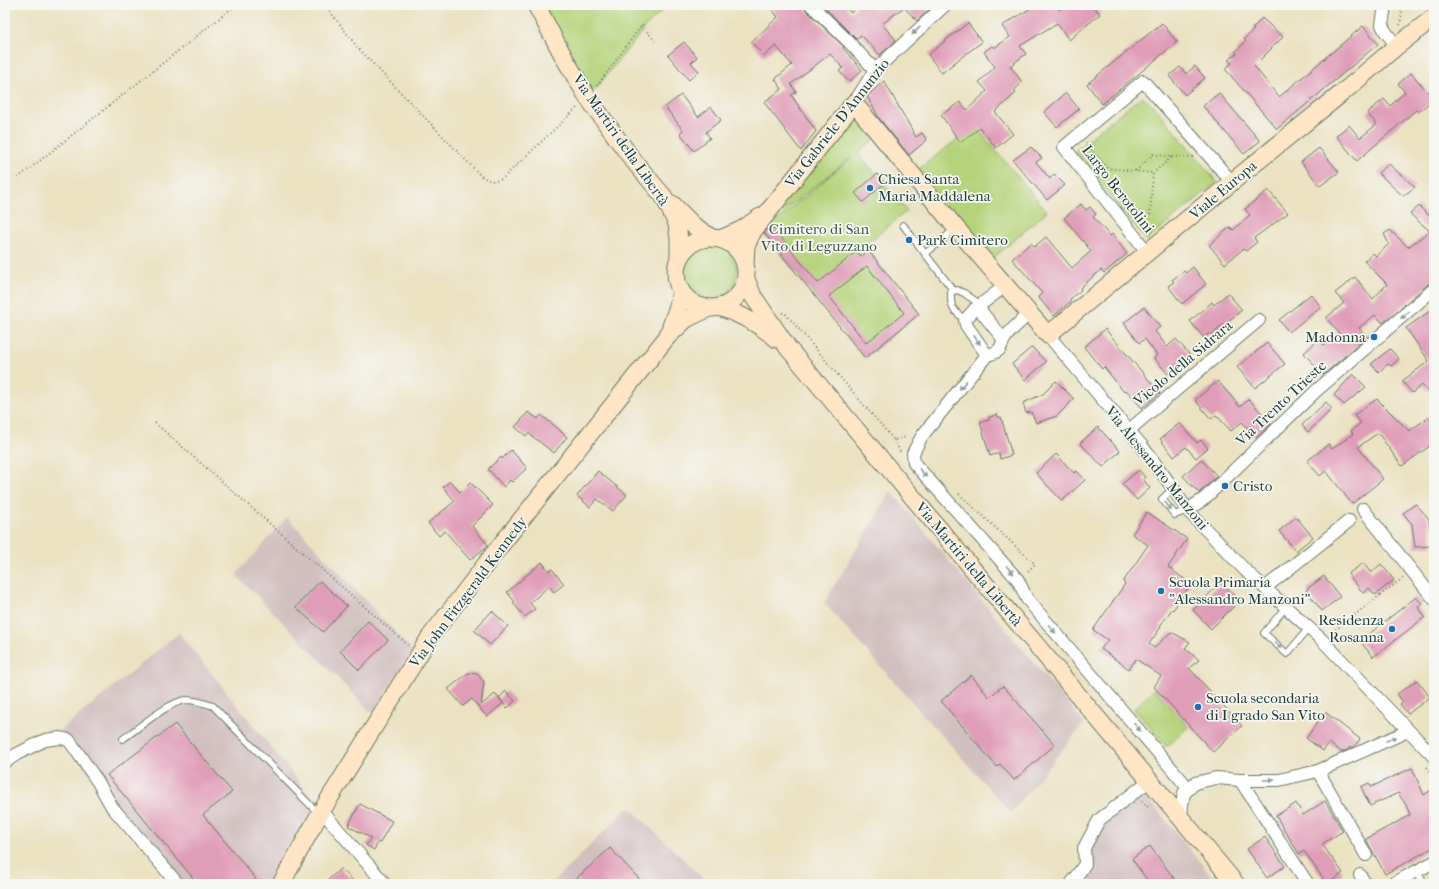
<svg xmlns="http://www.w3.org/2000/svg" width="1439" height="889" font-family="'IM FELL French Canon',serif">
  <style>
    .industrial { fill: #d2bfc0 }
    .green { fill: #b5d37a; stroke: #6a8857 }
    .building { fill: #e09db8; fill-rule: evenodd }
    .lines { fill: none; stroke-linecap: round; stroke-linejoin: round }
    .service-casing { stroke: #676; stroke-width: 8 }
    .minor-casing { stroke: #676; stroke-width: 14 }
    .secondary-casing { stroke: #676; stroke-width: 19 }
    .path { stroke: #676; stroke-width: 2; stroke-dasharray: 1 3; stroke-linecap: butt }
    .service { stroke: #fff; stroke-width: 6 }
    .minor { stroke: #fff; stroke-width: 12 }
    .secondary { stroke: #fde5c5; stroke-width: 17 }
    .oneway { fill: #8f9e9a }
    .poi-dot { fill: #1f6fb2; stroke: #f6f6f2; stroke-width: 1.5 }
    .labels { text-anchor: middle; stroke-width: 3.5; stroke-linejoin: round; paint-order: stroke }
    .street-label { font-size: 15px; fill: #1f3d34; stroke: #f6f6f2 }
    .poi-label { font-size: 15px; fill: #1f3d34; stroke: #f6f6f2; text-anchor: start }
    .park-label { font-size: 15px; fill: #3d5b42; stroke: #f6f6f2 }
  </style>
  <rect width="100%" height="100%" fill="#f6f6f2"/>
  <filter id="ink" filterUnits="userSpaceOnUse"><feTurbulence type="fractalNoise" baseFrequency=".025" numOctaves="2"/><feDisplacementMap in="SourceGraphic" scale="8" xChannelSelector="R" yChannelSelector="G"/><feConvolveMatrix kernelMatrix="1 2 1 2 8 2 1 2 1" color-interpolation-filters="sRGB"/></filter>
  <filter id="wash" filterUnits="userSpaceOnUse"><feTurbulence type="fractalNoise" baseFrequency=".012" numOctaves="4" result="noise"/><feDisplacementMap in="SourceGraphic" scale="16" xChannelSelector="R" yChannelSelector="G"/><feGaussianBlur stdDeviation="0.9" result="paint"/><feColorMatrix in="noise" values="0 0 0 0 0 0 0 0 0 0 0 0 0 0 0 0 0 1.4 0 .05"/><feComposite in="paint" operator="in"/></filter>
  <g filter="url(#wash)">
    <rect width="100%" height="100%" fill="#ebe2c2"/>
    <!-- industrial -->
    <g class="industrial">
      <path d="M891,491L1084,723L1011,813L824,603Z"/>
      <path d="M287,517L413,651L372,713L236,575Z"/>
      <path d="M179,633L316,803L273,884H166L170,880L58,732Z"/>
      <path d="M1147,798L1218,884H1090L1088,869L1092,848L1099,831L1110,817L1134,801Z"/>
      <path d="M629,807L709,884H551Z"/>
    </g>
    <!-- green -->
    <g class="green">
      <path d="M543,5H656L662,11L642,30L641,33L592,93Z"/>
      <path d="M1141,97L1153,105L1217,182L1147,240L1073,153L1103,127Z"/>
      <path d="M849,118L863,121L876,138L858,153L907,211L857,251L861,256L868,250L919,314L865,358L763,232L852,157L762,228Z"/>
      <path d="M975,126L1047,211L990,261L916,171Z"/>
      <circle cx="711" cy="272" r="26"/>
      <path d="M1154,689L1188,727L1167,747L1134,709Z"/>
    </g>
    <g id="blocks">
      <!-- building -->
      <g class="building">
        <path d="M768,5H804L806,10L844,47L843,48L862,70L849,82L839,71L843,68L830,54L791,84L796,92L791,95L816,131L801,151L764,102L782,89L775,79L792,65L776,46L764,56L751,42L778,17Z"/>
        <path d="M822,5H845L851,13L858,5H934L917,21L904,7L882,24L896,40L880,55L861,35L856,39Z"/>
        <path d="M1036,5H1056L1059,10L1066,5H1093L1100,14L1069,40L1057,23L1020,46L1026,54L1010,66L1022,82L1014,91L1016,93L995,112L1013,134L996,148L980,128L960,142L941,115L960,102L967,110L987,91L979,82L995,67L984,52L992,46L994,48L1010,37L1002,26Z"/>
        <path d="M1262,18L1283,37L1254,66L1279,97L1363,26L1378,44L1277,129L1225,69L1232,63L1228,60L1237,54L1235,52L1246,41L1244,39L1254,30L1252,29Z"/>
        <path d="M968,23L982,42L959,59L942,73L928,55L951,36Z"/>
        <path d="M1162,23L1177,42L1102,104L1087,84Z"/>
        <path d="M684,42L697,57L691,63L699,71L689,80L668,55Z"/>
        <path d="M1195,66L1205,78L1185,95L1169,76L1180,67L1186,74Z"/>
        <path d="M1411,73L1434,99L1418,112L1416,110L1357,161L1336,136L1349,125L1360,138L1377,124L1367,113L1384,99L1390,106L1405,92L1398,84Z"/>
        <path d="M884,81L916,137L922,133L927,140L909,155L879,118L867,96Z"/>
        <path d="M1066,93L1079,109L1057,127L1044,112Z"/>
        <path d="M1219,93L1260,141L1244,154L1203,106Z"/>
        <path d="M681,95L698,117L711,107L721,120L706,132L710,138L694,151L680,133L683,130L665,107Z"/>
        <path d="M1031,147L1042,158L1036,162L1050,179L1054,174L1065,185L1047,200L1013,160Z"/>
        <path d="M1319,148L1339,172L1320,186L1301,162Z"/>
        <path d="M1389,164L1415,187L1403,196L1378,173Z"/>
        <path d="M877,174L885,183L863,202L855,193Z"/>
        <path d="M1268,190L1288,213L1254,238L1257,242L1246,251L1243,249L1225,264L1209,245L1230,227L1233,230L1250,215L1245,209Z"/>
        <path d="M1081,204L1086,210L1090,207L1096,214L1093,217L1110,236L1112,234L1127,254L1104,273L1101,270L1080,288L1081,290L1070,299L1071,301L1054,316L1038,297L1042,293L1012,259L1031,243L1034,247L1046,237L1072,268L1091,251L1064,218Z"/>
        <path d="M1419,206L1428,215L1434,211V279L1383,323L1375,315L1359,328L1367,337L1323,375L1304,353L1319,339L1324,345L1339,333L1326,318L1344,303L1335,293L1355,277L1373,299L1387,284L1364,261L1373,253L1376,256L1389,244L1384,234L1390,230L1408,247L1430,231L1410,214Z"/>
        <path d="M771,225L818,283L857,251L861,256L868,250L919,314L865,358L764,233ZM867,266L904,313L866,343L829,296Z"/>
        <path d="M1193,267L1206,284L1182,304L1168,286L1174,282L1172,280L1184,271L1186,273Z"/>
        <path d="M1228,293L1242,310L1211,335L1209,333L1204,338L1190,321L1212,302L1214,305Z"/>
        <path d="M1311,294L1321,307L1289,332L1279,320Z"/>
        <path d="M1144,307L1160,327L1155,331L1167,347L1176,339L1190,355L1168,374L1154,358L1157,355L1145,339L1139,343L1124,323Z"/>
        <path d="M1434,308V386L1427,391L1422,385L1412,393L1402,381L1429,361L1406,328Z"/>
        <path d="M1105,329L1160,393L1142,408L1126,390L1124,392L1104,367L1102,369L1084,347Z"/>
        <path d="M1267,343L1285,364L1255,388L1237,367Z"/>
        <path d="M1032,347L1046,362L1025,380L1012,364Z"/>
        <path d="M1390,349L1399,359L1391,366L1388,364L1379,372L1371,364Z"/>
        <path d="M1353,374L1366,387L1344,405L1334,395Z"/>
        <path d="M1056,381L1074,399L1057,416L1036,423L1031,412L1026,413L1023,403L1043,394Z"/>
        <path d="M1218,381L1240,407L1249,399L1271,424L1256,438L1242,422L1231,431L1216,415L1211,419L1195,400Z"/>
        <path d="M1377,399L1409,431L1429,417L1434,424V443L1402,466L1378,433L1358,447L1383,479L1352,504L1326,471L1320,476L1307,461L1329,444L1332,449L1353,434L1351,431L1361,423L1354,415Z"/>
        <path d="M1326,402L1332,409L1308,432L1302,425Z"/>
        <path d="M528,412L538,419L541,415L561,431V432L567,437L554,453L528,433L526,436L515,427Z"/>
        <path d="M997,414L998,417H1001L1012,455L1000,459L999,453L990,456L980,422L989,420L988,418Z"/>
        <path d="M1180,423L1197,443L1201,440L1208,448L1196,458L1186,447L1174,457L1160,439Z"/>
        <path d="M1098,427L1120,451L1103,467L1080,443Z"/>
        <path d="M511,450L527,468L512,482L510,480L504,487L488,469L501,457L502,459Z"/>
        <path d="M1056,454L1074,473L1077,471L1085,480L1062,501L1036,473Z"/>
        <path d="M1201,459L1217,476L1199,493L1183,476Z"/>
        <path d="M1139,470L1145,477L1143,479L1150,488L1137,500L1122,484Z"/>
        <path d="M598,471L627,495L613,511L597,499L590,507L577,496Z"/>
        <path d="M450,481L460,492L470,482L493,505L472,526L488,545L470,560L445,531L439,536L428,523L455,501L443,487Z"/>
        <path d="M1416,504L1429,519L1432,546L1415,547L1412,524L1403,513Z"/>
        <path d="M1147,512L1187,539L1168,567L1191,584L1173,610L1172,609L1160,626L1161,627L1149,644L1154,648L1171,632L1190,642L1185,648L1199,660L1189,668L1242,726L1213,752L1154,687L1161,676L1136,659L1129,669L1101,649L1108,640L1093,630L1125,584L1123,582L1148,545L1132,534Z"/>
        <path d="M1296,517L1313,537L1296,551L1279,531Z"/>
        <path d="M542,562L549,571L552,569L564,584L554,592L549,586L530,603L535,609L525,617L513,603L515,602L507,592Z"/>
        <path d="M1363,563L1371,573L1381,564L1394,580L1375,595L1369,588L1363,593L1348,574Z"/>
        <path d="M1324,576L1340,597L1322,611L1306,590Z"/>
        <path d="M320,581L347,606L323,632L296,607Z"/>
        <path d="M1221,582L1240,600L1211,629L1193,610Z"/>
        <path d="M1416,597L1422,604L1418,607L1425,617L1373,657L1360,641Z"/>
        <path d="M492,611L508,626L490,645L474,630Z"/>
        <path d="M368,621L388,640L359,670L340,651Z"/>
        <path d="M468,673L477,674L484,682L481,705L495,694L503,703L487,717L472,699L463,706L448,689Z"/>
        <path d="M971,675L989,697L1003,686L1055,745L1014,780L1000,764L997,767L941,701Z"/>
        <path d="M1417,680L1430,697L1408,714L1400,704L1403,702L1397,694Z"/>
        <path d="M506,691L515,701L507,708L499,698Z"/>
        <path d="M1325,712L1360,739L1354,747L1351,748L1350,747L1348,750L1341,752L1329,743L1323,751L1306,738Z"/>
        <path d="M175,724L232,792L203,815L256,879L250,884H198L107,775Z"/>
        <path d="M1412,768L1424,795L1431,790L1434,795V847L1385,874L1366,839L1410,815L1406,805L1398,793L1370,806L1361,787L1369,783L1371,787Z"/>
        <path d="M1325,801L1343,831L1322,844L1343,873L1327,884L1304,851L1299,854L1276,816L1296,803L1303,815Z"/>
        <path d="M360,804L392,821L380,843L378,842L374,850L366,845L371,838L348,826Z"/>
        <path d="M1265,837L1285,866L1267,878L1247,849Z"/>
        <path d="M1150,846L1178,884H1150L1132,859Z"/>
        <path d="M610,848L644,884H583L577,878Z"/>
        <path d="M341,868L356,884H324Z"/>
      </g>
    </g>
  </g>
  <g filter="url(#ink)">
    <use href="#blocks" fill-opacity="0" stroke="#676" stroke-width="1"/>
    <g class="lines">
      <defs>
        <g id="service">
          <path d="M903,225L953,290"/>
          <path d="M925,254L955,229"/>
          <path d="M965,320C953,310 950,308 951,292L957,290L964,293L981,305"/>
          <path d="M1173,488L1162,499L1175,515L1187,510"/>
          <path d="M1286,607L1264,633L1287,654L1309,628"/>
          <path d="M123,739C137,729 170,701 186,700C195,700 204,703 213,706L318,813"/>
          <path d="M1417,871L1424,884"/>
        </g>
        <g id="minor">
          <path d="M811,5L849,42L875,70"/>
          <path d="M1385,5L1382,25L1385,31L1397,46"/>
          <path d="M854,103L875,70L945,5"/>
          <path d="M1148,253L1064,147L1143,81L1232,182"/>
          <path d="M975,309L1005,286"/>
          <path d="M1030,313C1021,321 1011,329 1005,338C1002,342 1002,346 999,350C995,353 992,354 987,355L922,436L913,453L914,463L1018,580L1027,599L1189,789"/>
          <path d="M1048,335L1142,446L1173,488L1187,510L1245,570L1322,640L1434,757"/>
          <path d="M987,355L966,325L965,320L975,309L980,310L1004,340"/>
          <path d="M1129,430L1259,320"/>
          <path d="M1363,509L1434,599"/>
          <path d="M1187,510L1204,499L1316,391L1434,289"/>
          <path d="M1266,587L1349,521"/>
          <path d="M5,762L17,754L45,740L60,738L69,740L98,782L112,807L178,884"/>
          <path d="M1318,771L1366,855"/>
          <path d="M1240,780L1308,884"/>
          <path d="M322,811L385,884"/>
          <path d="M1181,818L1182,805L1184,793L1195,783L1216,778L1240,780H1279L1318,771L1408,731"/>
          <path d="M1360,875L1365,884"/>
          <path d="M1071,884L1085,864L1084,848L1099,820L1149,781"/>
          <path d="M1392,884L1434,862"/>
        </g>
        <g id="secondary">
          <path d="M536,5L566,61L588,98L632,159L664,197L677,224L679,239V259"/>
          <path d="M672,204L694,226L712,238"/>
          <circle cx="711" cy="273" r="35"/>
          <path d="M720,239L741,230L760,217"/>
          <path d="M745,264L746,246L753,231L854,103L956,228L1048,335L1232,182L1342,93L1397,46L1434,17"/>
          <path d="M746,279L753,296L788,348L1236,884"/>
          <path d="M719,307C741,314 759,324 777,339"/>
          <path d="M668,335L678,306L681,291"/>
          <path d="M281,884L319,815L430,637L496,551L668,336L686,319L709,308"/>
        </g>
      </defs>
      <!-- service casing -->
      <use href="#service" class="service-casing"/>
      <!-- minor casing -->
      <use href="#minor" class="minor-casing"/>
      <!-- secondary casing -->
      <use href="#secondary" class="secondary-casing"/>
      <!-- path -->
      <g class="path">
        <path d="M325,5L358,48L481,176C489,181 493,182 502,179L578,107"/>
        <path d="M1400,25L1403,5"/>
        <path d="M597,86L642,25L655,41"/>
        <path d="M1086,143L1107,168L1153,173L1149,229L1146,232"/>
        <path d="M1172,157H1193"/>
        <path d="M1136,171L1153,154L1172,157L1153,173"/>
        <path d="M18,178L236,5"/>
        <path d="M782,313H785L894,440L907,437"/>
        <path d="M155,423L408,645"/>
        <path d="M894,440L901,453"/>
        <path d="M959,494L1035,564L1026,573"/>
        <path d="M1332,632L1403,578"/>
        <path d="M1427,767L1434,776"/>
        <path d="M1142,801L1147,807L1151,804"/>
      </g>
      <!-- service -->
      <use href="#service" class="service"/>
      <!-- minor -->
      <use href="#minor" class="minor"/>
      <!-- secondary -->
      <use href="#secondary" class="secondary"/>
    </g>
    <!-- one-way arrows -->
    <defs><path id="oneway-solid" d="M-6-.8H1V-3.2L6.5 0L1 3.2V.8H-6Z"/></defs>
    <g class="oneway">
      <use href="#oneway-solid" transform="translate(916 31) rotate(137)"/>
      <use href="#oneway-solid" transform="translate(1405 315) rotate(139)"/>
      <use href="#oneway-solid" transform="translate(977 340) rotate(55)"/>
      <use href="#oneway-solid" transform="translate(963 385) rotate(129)"/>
      <use href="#oneway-solid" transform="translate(923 473) rotate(48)"/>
      <use href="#oneway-solid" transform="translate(1168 506) rotate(53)"/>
      <use href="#oneway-solid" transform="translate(1010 570) rotate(48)"/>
      <use href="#oneway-solid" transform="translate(1052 629) rotate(49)"/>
      <use href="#oneway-solid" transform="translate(1278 645) rotate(41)"/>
      <use href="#oneway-solid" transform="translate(1137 727) rotate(49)"/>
      <use href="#oneway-solid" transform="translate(1391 739) rotate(-23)"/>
      <use href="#oneway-solid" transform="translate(1269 780)"/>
    </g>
  </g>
  <!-- markers -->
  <g class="poi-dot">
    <circle cx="870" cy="188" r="4"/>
    <circle cx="909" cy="240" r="4"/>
    <circle cx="1374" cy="337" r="4"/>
    <circle cx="1225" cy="486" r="4"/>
    <circle cx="1161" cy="591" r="4"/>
    <circle cx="1392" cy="629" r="4"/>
    <circle cx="1198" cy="707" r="4"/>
  </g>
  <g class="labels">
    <!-- street labels -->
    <g class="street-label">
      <text transform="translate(837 123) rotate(-52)" y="5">Via Gabriele D'Annunzio</text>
      <text transform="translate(621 140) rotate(55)" y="5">Via Martiri della Libertà</text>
      <text transform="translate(1118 189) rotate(52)" y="5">Largo Berotolini</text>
      <text transform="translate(1223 190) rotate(-40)" y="5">Viale Europa</text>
      <text transform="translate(1183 363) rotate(-40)" y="5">Vicolo della Sidrara</text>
      <text transform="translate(1281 403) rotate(-43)" y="5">Via Trento Trieste</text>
      <text transform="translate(1157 468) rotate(51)" y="5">Via Alessandro Manzoni</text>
      <text transform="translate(969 564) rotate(50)" y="5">Via Martiri della Libertà</text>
      <text transform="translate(468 592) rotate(-53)" y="5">Via John Fitzgerald Kennedy</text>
    </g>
    <!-- poi labels -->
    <g class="poi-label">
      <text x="878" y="184">Chiesa Santa<tspan x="878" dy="17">Maria Maddalena</tspan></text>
      <text x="917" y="245">Park Cimitero</text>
      <text x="1366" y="342" text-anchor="end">Madonna</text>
      <text x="1233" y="491">Cristo</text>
      <text x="1169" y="587">Scuola Primaria<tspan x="1169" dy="17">"Alessandro Manzoni"</tspan></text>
      <text x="1384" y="625" text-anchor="end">Residenza<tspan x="1384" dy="17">Rosanna</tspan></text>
      <text x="1206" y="703">Scuola secondaria<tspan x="1206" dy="17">di I grado San Vito</tspan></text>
    </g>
    <!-- park labels -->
    <g class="park-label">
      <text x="819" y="234">Cimitero di San<tspan x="819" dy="17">Vito di Leguzzano</tspan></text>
    </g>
  </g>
  <!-- margin -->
  <rect width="1439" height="889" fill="none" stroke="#f6f6f2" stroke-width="20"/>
</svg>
